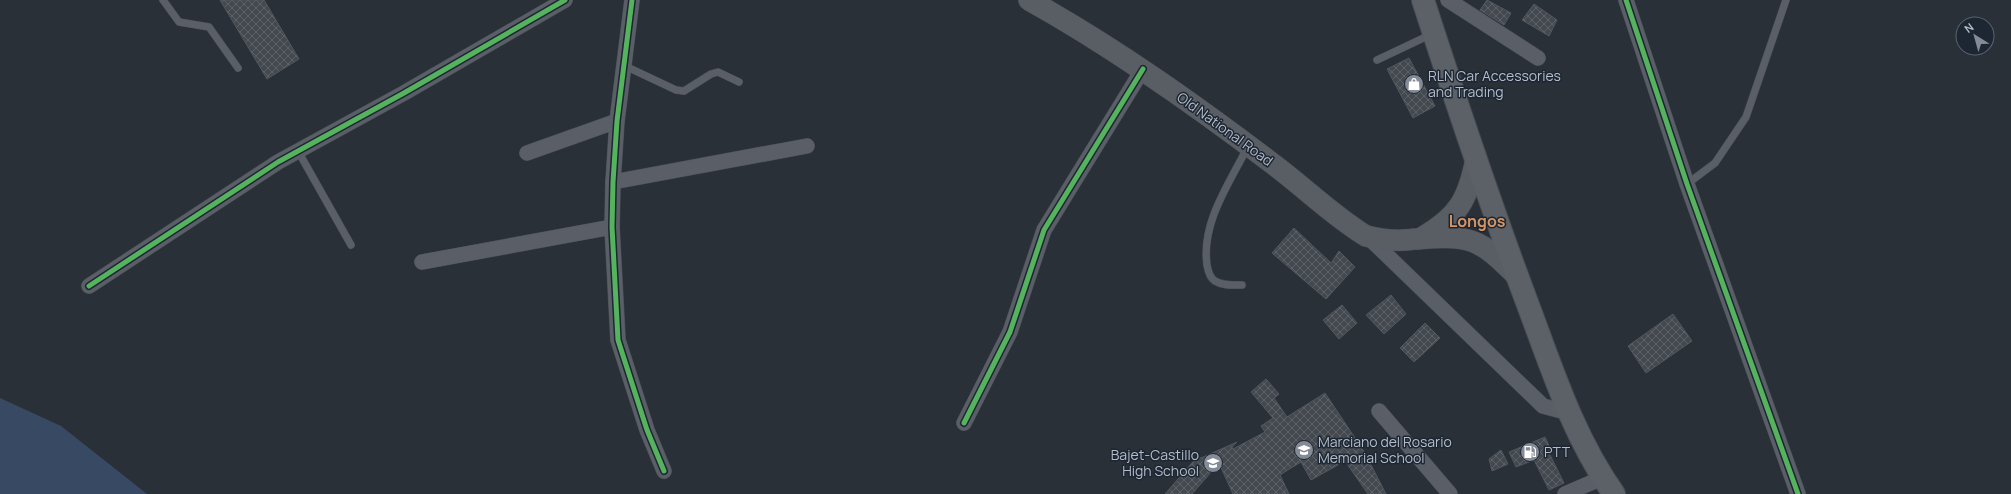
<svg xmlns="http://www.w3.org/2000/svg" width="2011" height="494" font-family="Manrope,sans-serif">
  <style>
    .water { fill: #384963 }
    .building { fill: url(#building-cross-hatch); stroke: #52575f }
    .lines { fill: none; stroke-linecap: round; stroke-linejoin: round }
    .lane-casing { stroke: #484c53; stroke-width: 8 }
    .street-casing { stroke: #484c53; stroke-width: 16 }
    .secondary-casing { stroke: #484c53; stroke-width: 22 }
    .primary-casing { stroke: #484c55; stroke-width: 24 }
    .lane { stroke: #5a5e66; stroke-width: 7 }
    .street { stroke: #5a5e66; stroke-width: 15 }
    .secondary { stroke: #595d64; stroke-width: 21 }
    .primary { stroke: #5c6168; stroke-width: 22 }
    .cycleway-casing { stroke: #1d2633; stroke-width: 8 }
    .cycleway { stroke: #56b35d; stroke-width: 5 }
    .labels { text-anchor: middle; stroke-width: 3; stroke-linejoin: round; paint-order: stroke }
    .poi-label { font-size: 14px; fill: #b4bcc9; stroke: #1d2633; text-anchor: start }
    .street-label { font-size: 14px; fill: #b4bcc9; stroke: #1d2633 }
    .quarter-label { font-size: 16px; font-weight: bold; fill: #d59563; stroke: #1d2633 }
  </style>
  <defs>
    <pattern id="building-cross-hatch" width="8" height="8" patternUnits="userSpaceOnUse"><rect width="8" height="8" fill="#444950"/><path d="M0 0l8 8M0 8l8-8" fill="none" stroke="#5d6168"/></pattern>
  </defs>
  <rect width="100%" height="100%" fill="#2a3038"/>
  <!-- water -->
  <path class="water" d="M0,398L61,426L147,494H0Z"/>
  <!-- building -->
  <g class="building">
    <path d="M220,0H264L299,59L267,79Z"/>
    <path d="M1487,0L1511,13L1504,25L1480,10Z"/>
    <path d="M1534,4L1557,20L1549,36L1522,20Z"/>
    <path d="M1409,58L1435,106L1413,118L1387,69Z"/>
    <path d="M1294,228L1331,263L1339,251L1355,267L1326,299L1272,253Z"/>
    <path d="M1391,295L1406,314L1384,334L1366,315Z"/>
    <path d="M1342,305L1357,323L1339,339L1323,320Z"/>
    <path d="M1673,314L1692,341L1646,373L1628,346Z"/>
    <path d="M1425,323L1440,338L1414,362L1400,348Z"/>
    <path d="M1266,379L1279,394L1274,398L1287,417L1325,393L1371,462L1370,463L1386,494H1368L1345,461L1311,480L1301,462L1291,468L1280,475L1289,494H1233L1219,463L1192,494H1165L1198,456L1201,458L1237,442L1232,447L1233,449L1265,432L1261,426L1273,418L1251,392Z"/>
    <path d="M1545,437L1552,452L1549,453L1564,483L1549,490L1534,460L1516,467L1509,452Z"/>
    <path d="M1501,450L1508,464L1492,471L1489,459Z"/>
  </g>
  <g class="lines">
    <defs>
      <g id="lane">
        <path d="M163,0L179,22L209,27L238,68"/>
        <path d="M1377,60L1432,34"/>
        <path d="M625,66L676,90L684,91L711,74L718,72L739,82"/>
        <path d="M298,151L351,245"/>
        <path d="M1687,184L1715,163L1746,117L1786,0"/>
        <path d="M1242,285C1233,285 1223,286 1215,281C1210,278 1208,271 1207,265C1201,223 1229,184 1247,148"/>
      </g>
      <g id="street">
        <path d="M632,0L617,121L613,182L612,227L618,340L647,430L664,471"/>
        <path d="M1448,0L1538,58"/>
        <path d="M1626,0L1687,184L1798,494"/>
        <path d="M527,153L617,121"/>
        <path d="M613,182L807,146"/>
        <path d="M1367,236L1543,406L1569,413"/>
        <path d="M422,262L612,227"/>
        <path d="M89,286L278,162L404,93L565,0"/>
        <path d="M1379,411L1450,494"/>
        <path d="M964,423L1010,332L1044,230L1143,69"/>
        <path d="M1565,494L1602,478"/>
      </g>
      <g id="secondary">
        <path d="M1029,0C1115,48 1194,104 1273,164C1304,187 1333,216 1366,236C1379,239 1390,241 1403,240C1424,239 1453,234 1474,242C1491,249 1504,264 1517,276"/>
        <path d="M1423,237C1459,216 1468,199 1476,159"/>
      </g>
      <path id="primary" d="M1423,0C1457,105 1492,210 1531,313C1554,375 1575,439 1614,494"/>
    </defs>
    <!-- lane casing -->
    <use href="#lane" class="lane-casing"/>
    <!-- street casing -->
    <use href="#street" class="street-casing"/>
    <!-- secondary casing -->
    <use href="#secondary" class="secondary-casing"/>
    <!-- primary casing -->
    <use href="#primary" class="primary-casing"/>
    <!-- lane -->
    <use href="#lane" class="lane"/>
    <!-- street -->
    <use href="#street" class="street"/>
    <!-- secondary -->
    <use href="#secondary" class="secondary"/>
    <!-- primary -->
    <use href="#primary" class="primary"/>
    <defs>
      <g id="cycleway">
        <path d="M632,0L617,121L613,182L612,227L618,340L647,430L664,471"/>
        <path d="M1626,0L1687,184L1798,494"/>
        <path d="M89,286L278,162L404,93L565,0"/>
        <path d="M964,423L1010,332L1044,230L1143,69"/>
      </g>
    </defs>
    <!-- cycleway casing -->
    <use href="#cycleway" class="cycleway-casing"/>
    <!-- cycleway -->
    <use href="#cycleway" class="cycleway"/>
  </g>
  <!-- icons -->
  <defs>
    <symbol id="shop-disc" viewBox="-11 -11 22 22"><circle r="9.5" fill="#848b96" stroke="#1d2633"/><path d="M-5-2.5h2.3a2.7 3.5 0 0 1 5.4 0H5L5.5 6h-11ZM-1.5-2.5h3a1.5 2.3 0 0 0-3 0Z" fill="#fff"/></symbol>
    <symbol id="school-disc" viewBox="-11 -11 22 22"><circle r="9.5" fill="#848b96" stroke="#1d2633"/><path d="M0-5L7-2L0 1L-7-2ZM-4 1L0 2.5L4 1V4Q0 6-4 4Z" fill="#fff"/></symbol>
    <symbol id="fuel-disc" viewBox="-11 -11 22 22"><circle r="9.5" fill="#848b96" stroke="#1d2633"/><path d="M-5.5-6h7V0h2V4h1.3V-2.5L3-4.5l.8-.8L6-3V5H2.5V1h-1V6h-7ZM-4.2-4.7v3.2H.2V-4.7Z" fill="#fff"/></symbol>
  </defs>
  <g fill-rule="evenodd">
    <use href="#shop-disc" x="1403" y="73" width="22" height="22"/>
    <use href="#school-disc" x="1293" y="439" width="22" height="22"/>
    <use href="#fuel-disc" x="1519" y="441" width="22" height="22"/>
    <use href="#school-disc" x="1202" y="452" width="22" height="22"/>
  </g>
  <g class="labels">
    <!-- poi labels -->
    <g class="poi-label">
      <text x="1428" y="81">RLN Car Accessories<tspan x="1428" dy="16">and Trading</tspan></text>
      <text x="1318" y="447">Marciano del Rosario<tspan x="1318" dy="16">Memorial School</tspan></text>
      <text x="1544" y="457">PTT</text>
      <text x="1199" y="460" text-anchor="end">Bajet-Castillo<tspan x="1199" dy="16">High School</tspan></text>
    </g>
    <!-- street labels -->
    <g class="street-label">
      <text transform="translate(1225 129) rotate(36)" y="5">Old National Road</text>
    </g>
    <!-- quarter labels -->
    <g class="quarter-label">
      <text x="1477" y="227">Longos</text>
    </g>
  </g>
  <!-- north arrow -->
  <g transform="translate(1975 36) rotate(323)"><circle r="19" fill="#1d2633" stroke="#59626f"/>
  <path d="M0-3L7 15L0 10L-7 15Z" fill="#848b96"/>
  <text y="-6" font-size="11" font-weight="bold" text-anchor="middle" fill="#b4bcc9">N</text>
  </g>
</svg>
